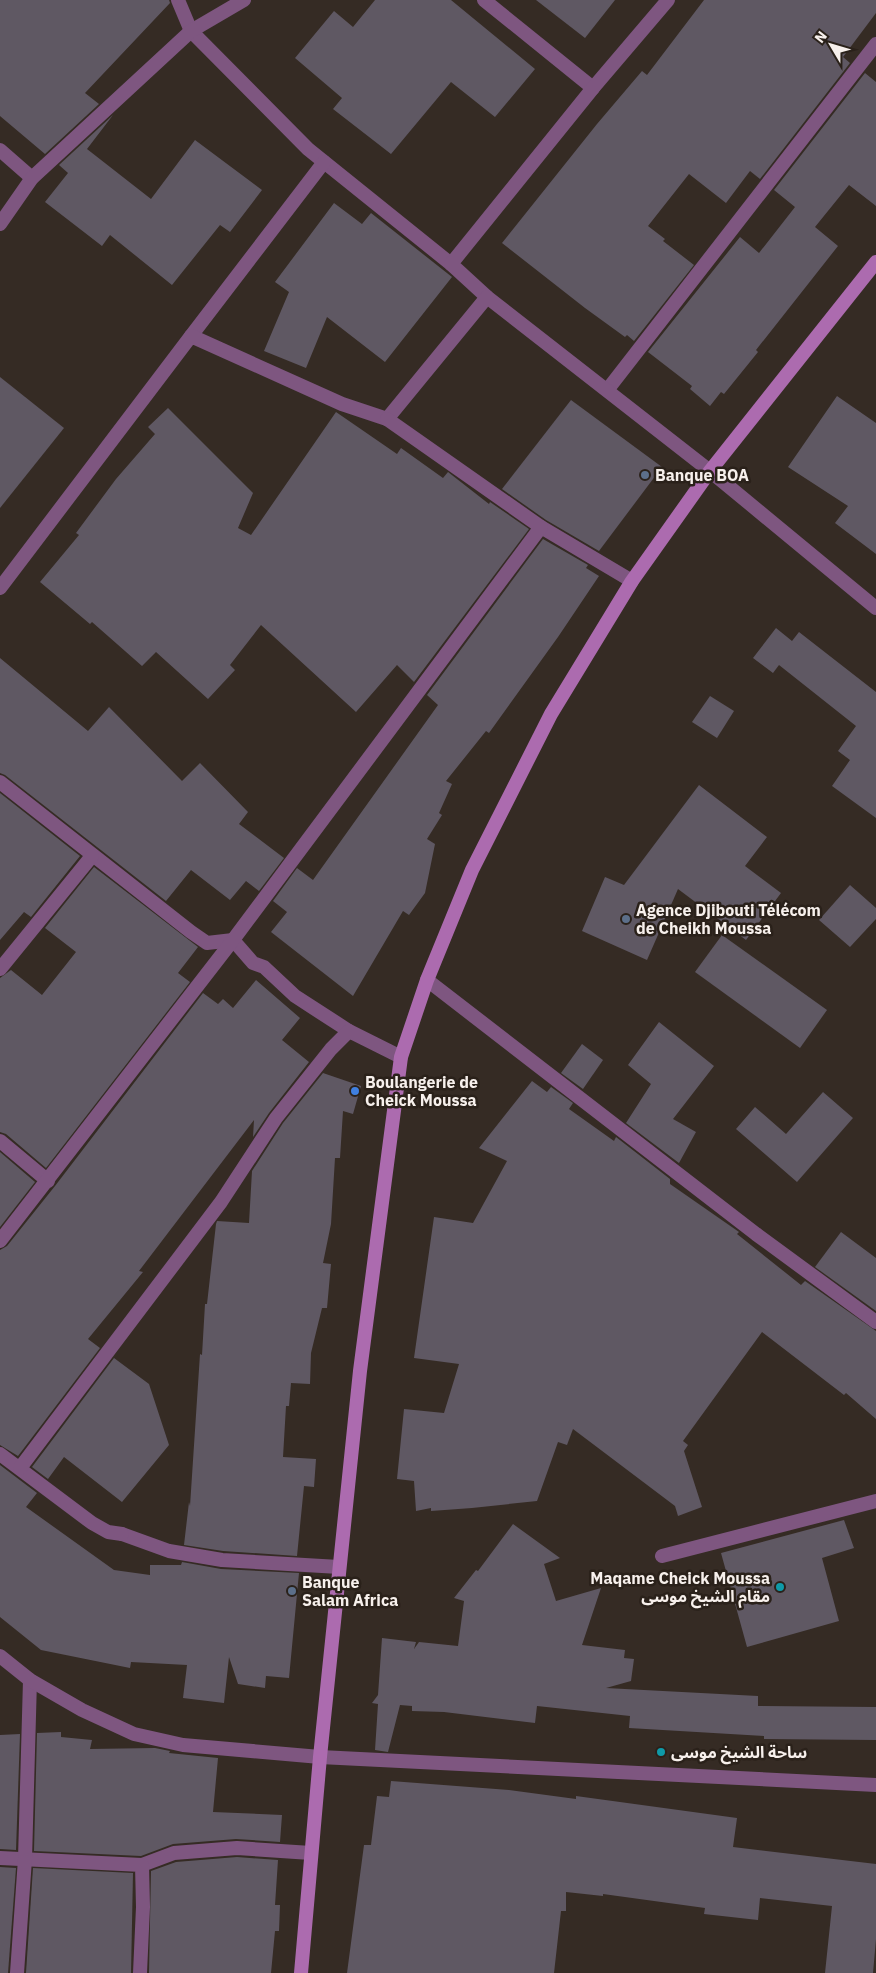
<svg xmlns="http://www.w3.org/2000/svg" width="876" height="1973" font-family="'IBM Plex Sans','Noto Sans Arabic',sans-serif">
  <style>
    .building { fill: #5f5863 }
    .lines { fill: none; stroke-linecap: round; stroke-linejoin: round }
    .service { stroke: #7e5680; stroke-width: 14 }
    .minor { stroke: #7e5680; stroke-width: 14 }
    .tertiary { stroke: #7e5680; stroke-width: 14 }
    .secondary { stroke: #ac6baf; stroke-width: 14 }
    .service-dot { fill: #5c6f8a; stroke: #2a211a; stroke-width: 2 }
    .shop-dot { fill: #3f7fe0; stroke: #2a211a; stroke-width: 2 }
    .culture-dot { fill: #0f9aa8; stroke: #2a211a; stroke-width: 2 }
    .labels { text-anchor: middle; stroke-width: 5; stroke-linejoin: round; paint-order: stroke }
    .poi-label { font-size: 16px; font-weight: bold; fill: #f7f0ec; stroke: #2a211a; text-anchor: start }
  </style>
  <rect width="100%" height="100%" fill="#352b24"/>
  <!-- building -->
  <g class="building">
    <path d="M0,0H169L170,3L85,93L99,104L45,154L0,116Z"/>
    <path d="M375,0H451L535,69L495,117L451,82L391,154L333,109L342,98L295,58L334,11L353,27Z"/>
    <path d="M536,0H615L585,38Z"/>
    <path d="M704,0H876V13L843,57L850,63L760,179L750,171L726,203L689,174L648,226L665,239L663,241L694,265L634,341L627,335L625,337L585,308L502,243L597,124L642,71L647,75Z"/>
    <path d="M865,73L876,82V206L849,185L815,227L838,246L756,350L758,352L724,394L721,392L710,406L690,389L692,386L648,352L740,237L759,253L795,207L774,190Z"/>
    <path d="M113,115L87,149L151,199L195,140L262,190L230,232L220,225L172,285L110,235L102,246L45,202L68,173L59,165Z"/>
    <path d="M334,203L362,224L371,213L452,277L385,362L327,317L306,368L264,351L289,292L275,282Z"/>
    <path d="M0,377L64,428L0,508Z"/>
    <path d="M837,396L876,423V554L835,523L848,506L788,467Z"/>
    <path d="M571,400L662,467L599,551L546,520L502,489Z"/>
    <path d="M168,408L253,493L238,528L251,535L336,412L397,454L401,448L443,478L448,472L489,504L490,502L529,529L414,682L397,665L356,712L261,625L230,665L235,670L208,699L156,652L142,666L92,622L90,624L40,582L79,535L76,533L116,479L155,434L148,427Z"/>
    <path d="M543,539L588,565L586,568L599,576L558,637L489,733L486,731L446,781L452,784L439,813L442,815L427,839L435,844L425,893L409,915L403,911L353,996L271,932L287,912L273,901L297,868L313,880L438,705L427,695Z"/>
    <path d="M776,628L792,641L799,632L876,692V818L832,786L850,760L838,751L856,726L779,665L773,673L753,658Z"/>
    <path d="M0,658L88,731L109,707L182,781L200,763L248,812L239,824L284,858L259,891L246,881L230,900L191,870L166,901L5,775L0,773Z"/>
    <path d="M710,696L734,711L717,738L692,722Z"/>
    <path d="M699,785L767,837L745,866L781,893L746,940L678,889L647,960L582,931L605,877L624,885Z"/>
    <path d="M0,793L80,856L31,917L24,912L0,940Z"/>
    <path d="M94,867L198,947L178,973L190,982L46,1168L6,1134L0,1132V978L11,970L42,995L76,952L45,928Z"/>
    <path d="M850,885L876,908V919L850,947L819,920Z"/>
    <path d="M722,935L827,1010L800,1048L695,972Z"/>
    <path d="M256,980L300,1018L282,1040L309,1062L269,1113L253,1137L254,1120L139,1271L143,1272L88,1339L100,1348L18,1456L0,1445V1250L7,1246L55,1186L203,993L218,1004L223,999L233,1008Z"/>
    <path d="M659,1022L714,1066L673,1119L696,1132L679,1163L626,1123L651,1084L628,1065Z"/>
    <path d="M582,1044L603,1060L583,1089L561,1073Z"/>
    <path d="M323,1073L361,1086L353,1114L343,1111L340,1158H335L331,1224L323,1263L331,1264L327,1308H322L311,1353L310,1384L291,1383L289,1406H286L283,1457L316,1459L314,1487L304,1486L297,1556L223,1551L184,1545L189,1502L190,1506L200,1354L202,1355L205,1304H207L216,1224L217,1221L249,1223L252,1171L283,1123Z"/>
    <path d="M532,1081L547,1092L551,1087L573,1103L569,1109L614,1141L616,1137L670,1179V1184L739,1232L737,1234L801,1285L805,1281L876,1331V1419L846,1393L844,1395L762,1332L683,1441L688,1445L684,1451L702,1507L678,1516L675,1506L573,1429L567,1445L558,1442L537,1501L472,1508L431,1511V1508L416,1511L414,1481L397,1479L404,1409L444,1413L459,1364L414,1358L434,1217L473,1223L507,1161L479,1148Z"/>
    <path d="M823,1092L853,1118L797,1182L736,1129L755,1107L786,1134Z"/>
    <path d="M0,1152L35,1182L0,1227Z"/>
    <path d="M841,1232L876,1258V1311L815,1267Z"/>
    <path d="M114,1358L149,1384L169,1445L122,1502L64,1457L48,1479L32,1467Z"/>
    <path d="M0,1465L37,1493L26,1507L114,1570L150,1575V1565H181L182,1562L221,1569L299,1573L289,1678L266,1676L265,1688L238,1684L229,1657L224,1703L183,1698L187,1665L131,1662L130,1668L41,1650L0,1617Z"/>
    <path d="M844,1520L854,1548L822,1558L839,1621L747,1647L721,1553Z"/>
    <path d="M513,1524L560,1558L544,1564L556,1601L601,1588L582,1645L625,1650L624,1658L634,1659L631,1681L606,1688L758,1696V1706L876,1707V1740L764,1739V1736L629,1728L630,1716L537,1706L535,1723L444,1712L412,1711V1706L400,1705L388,1752L375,1750L378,1704L372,1703L378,1695L382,1638L416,1642L414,1649L419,1642L458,1646L464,1601L454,1598L476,1570L478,1571Z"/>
    <path d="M61,1732V1737L92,1740L90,1749L155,1748L170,1751L169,1753L218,1758L213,1812L282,1815L280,1842L236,1839L173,1844L141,1856L34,1851L37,1733Z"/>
    <path d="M20,1734L16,1850L0,1849V1735Z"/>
    <path d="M391,1781L509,1790L576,1799V1796L737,1818L733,1847L876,1864V1939L873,1973H825L832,1906L760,1898L758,1920L704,1914L705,1908L603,1894V1896L566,1892V1911H561L554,1973H347L364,1845H371L377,1796L389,1797Z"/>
    <path d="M237,1857L278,1860L275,1905H280L279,1931H275L271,1973H149L151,1871L176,1862Z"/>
    <path d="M0,1867L16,1868L8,1973H0Z"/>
    <path d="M33,1868L133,1873L131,1973H26Z"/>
  </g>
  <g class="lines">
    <!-- service -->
    <g class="service">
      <path d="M122,1534L169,1551L222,1560L339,1567"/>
      <path d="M142,1865L174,1853L237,1848L311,1853"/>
    </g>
    <!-- minor -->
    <g class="minor">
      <path d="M178,0L191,31L308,149L451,264"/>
      <path d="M484,0L593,88"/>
      <path d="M0,150L32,178"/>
      <path d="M0,224L32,178L191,31L244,0"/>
      <path d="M487,297L451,264L593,88L668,0"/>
      <path d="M191,336L324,162"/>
      <path d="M608,389L876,44"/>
      <path d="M541,527L632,581"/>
      <path d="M0,588L191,336L342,404L387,419L487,297L710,471L876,608"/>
      <path d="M0,782L191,932L207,943L233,940L253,963L264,967L295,996L349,1031"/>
      <path d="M0,969L92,856"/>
      <path d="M427,980L756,1234L876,1322"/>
      <path d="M0,1141L48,1181"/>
      <path d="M0,1241L233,940L541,527L387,419"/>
      <path d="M0,1454L92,1523L108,1532L122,1534"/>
      <path d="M20,1468L221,1202L276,1118L331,1049L349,1031L401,1057"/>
      <path d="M662,1556L876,1501"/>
      <path d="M320,1757L876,1785"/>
      <path d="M0,1858L142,1865L143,1907L140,1973"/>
      <path d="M17,1973L25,1859L30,1680"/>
    </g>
    <!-- tertiary -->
    <path class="tertiary" d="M0,1656L30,1680L82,1710L134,1734L183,1745L320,1757"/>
    <!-- secondary -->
    <path class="secondary" d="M301,1973L320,1757L360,1371L401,1057L427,980L472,870L551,714L632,581L710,471L876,262"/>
  </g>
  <!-- markers -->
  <g class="service-dot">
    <circle cx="645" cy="475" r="5"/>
    <circle cx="626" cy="919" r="5"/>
    <circle cx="292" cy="1591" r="5"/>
  </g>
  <circle class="shop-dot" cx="355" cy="1091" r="5"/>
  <g class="culture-dot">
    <circle cx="780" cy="1587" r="5"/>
    <circle cx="661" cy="1752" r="5"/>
  </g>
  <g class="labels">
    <!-- poi labels -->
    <g class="poi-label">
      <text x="655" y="481">Banque BOA</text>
      <text x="636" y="916">Agence Djibouti Télécom<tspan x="636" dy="18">de Cheikh Moussa</tspan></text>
      <text x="365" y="1088">Boulangerie de<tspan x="365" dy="18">Cheick Moussa</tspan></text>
      <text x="770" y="1584" text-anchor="end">Maqame Cheick Moussa<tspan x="770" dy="18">مقام الشيخ موسى</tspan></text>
      <text x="302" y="1588">Banque<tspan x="302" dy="18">Salam Africa</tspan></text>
      <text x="671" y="1758">ساحة الشيخ موسى</text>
    </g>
  </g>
  <!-- north arrow -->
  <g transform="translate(831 45) rotate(308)" stroke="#2a211a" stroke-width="4" paint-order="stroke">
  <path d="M0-4L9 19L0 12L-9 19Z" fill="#f7f0ec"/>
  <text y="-8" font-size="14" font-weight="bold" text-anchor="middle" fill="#f7f0ec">N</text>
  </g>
</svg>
